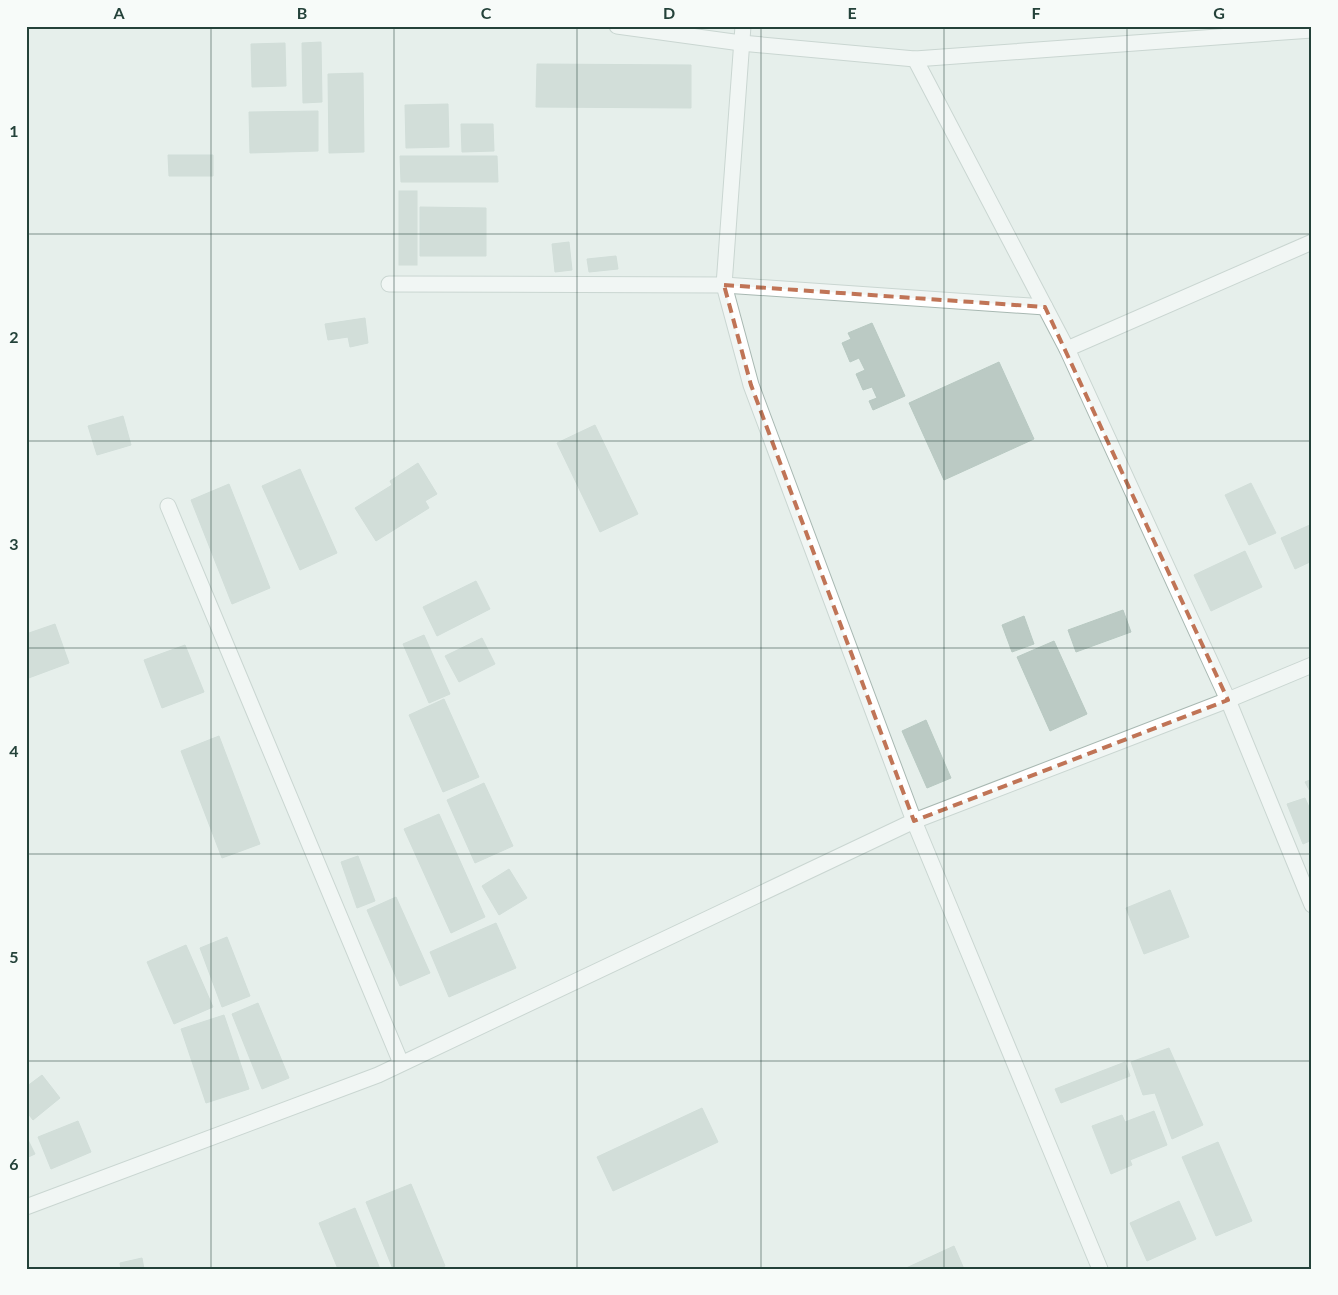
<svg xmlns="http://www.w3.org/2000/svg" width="1338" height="1295" font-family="Lato,sans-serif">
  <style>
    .building { fill: #bbcac4; stroke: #b8c9c2 }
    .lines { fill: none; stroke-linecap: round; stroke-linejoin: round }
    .minor-casing { stroke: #a8b8b2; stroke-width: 17 }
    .minor { stroke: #fff; stroke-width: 15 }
    .marked { fill: none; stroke: #c07456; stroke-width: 4; stroke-dasharray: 10 6; stroke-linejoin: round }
    .grid { fill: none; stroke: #24423a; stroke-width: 1; stroke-opacity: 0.55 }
    .neatline { fill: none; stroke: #24423a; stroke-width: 2 }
    .grid-label { font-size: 16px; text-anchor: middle; font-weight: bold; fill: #24423a }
  </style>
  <rect width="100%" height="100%" fill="#e6efeb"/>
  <!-- building -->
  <g class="building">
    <path d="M321,42L322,102L303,103L302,43Z"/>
    <path d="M285,43L286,86L252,87L251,44Z"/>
    <path d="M537,64L691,65V108L536,107Z"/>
    <path d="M363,73L364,152L329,153L328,74Z"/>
    <path d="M448,104L449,147L406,148L405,105Z"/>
    <path d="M318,111V151L250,153L249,112Z"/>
    <path d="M461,124H493L494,151L462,152Z"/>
    <path d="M168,155H213V176H169Z"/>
    <path d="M400,156H497L498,182H401Z"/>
    <rect x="399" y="191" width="18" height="74"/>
    <path d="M420,207L486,208V256H420Z"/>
    <path d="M569,242L572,270L555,272L552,244Z"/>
    <path d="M616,256L618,269L589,272L587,259Z"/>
    <path d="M365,318L368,343L350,347L348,337L328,340L325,324Z"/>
    <path d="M872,323L905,396L873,410L869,401L877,398L872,387L863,390L856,374L865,370L859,358L850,362L842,343L851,339L848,333Z"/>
    <path d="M999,362L1034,439L944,480L909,403Z"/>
    <path d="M123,416L131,445L97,455L88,426Z"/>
    <path d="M595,425L638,514L600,532L557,443Z"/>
    <path d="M418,463L437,494L425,501L429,508L376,541L355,508L392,485L390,481Z"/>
    <path d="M300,469L337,553L300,570L262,486Z"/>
    <path d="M1251,483L1276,533L1249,545L1225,495Z"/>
    <path d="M229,484L270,588L232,604L191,500Z"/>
    <path d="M1312,524V561L1295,569L1281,538Z"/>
    <path d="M1245,551L1262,587L1211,611L1194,575Z"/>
    <path d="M476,581L490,609L437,636L423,607Z"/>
    <path d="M1123,610L1131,632L1076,652L1068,630Z"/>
    <path d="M1024,616L1034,644L1012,652L1002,625Z"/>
    <path d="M55,624L69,663L26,679V634Z"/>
    <path d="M424,635L450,694L429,703L403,644Z"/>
    <path d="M482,638L495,664L459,682L445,656Z"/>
    <path d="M1054,641L1087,714L1050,731L1017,657Z"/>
    <path d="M185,645L204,692L162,708L144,660Z"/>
    <path d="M444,699L479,777L443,792L409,715Z"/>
    <path d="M926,720L951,778L927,788L902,731Z"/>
    <path d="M219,736L260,844L222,858L181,751Z"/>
    <path d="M1312,779V795L1305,782Z"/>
    <path d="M484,783L513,846L475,863L447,800Z"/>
    <path d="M1305,798L1312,814V840L1303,844L1287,804Z"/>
    <path d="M439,814L485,917L451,933L404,829Z"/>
    <path d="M358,856L375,901L357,908L341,862Z"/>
    <path d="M509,869L527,898L499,915L482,886Z"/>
    <path d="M1170,890L1189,937L1144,954L1126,908Z"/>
    <path d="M396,897L430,973L400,986L367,910Z"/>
    <path d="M496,923L516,968L449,997L430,952Z"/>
    <path d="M227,937L250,996L222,1007L200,948Z"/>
    <path d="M186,945L213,1007L174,1024L147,962Z"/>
    <path d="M258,1003L289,1078L262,1089L232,1014Z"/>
    <path d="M224,1015L249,1089L206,1103L181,1029Z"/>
    <path d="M1169,1048L1203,1125L1172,1139L1155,1093L1143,1095L1131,1062Z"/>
    <path d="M1125,1062L1130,1076L1061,1103L1055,1089Z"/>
    <path d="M42,1075L60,1098L33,1120L26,1111V1087Z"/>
    <path d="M702,1108L718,1142L613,1191L597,1157Z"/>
    <path d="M1154,1111L1167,1145L1130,1160L1132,1165L1111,1174L1092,1126L1122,1115L1125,1122Z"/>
    <path d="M78,1121L91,1152L51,1169L38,1137Z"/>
    <path d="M26,1136L35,1154L26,1158Z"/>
    <path d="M1218,1142L1252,1221L1216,1236L1182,1157Z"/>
    <path d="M411,1184L445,1266L439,1269H393L366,1202Z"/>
    <path d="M1179,1201L1196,1239L1147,1261L1130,1223Z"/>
    <path d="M355,1208L380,1269H338L319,1223Z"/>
    <path d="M954,1246L964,1269H904Z"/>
    <path d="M142,1258L144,1269H121L120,1263Z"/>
  </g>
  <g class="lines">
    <defs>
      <g id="minor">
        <path d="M617,26L741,43L915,59L1312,30"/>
        <path d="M743,26L724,285L751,385L914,821L1100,1269"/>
        <path d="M915,59L1067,349L1228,700L1312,905"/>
        <path d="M389,284L724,285L1045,307"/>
        <path d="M1067,349L1312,242"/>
        <path d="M168,506L401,1063"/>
        <path d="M26,1207L378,1075L914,821L1228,700L1312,665"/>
      </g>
    </defs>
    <!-- minor casing -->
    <use href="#minor" class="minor-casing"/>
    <!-- minor -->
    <use href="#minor" class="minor"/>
  </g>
  <!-- marked area -->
  <path d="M0 0H1338V1295H0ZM724,285L1045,307L1228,700L914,821L751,385Z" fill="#e6efeb" fill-opacity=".55" fill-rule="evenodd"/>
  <path class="marked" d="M724,285L1045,307L1228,700L914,821L751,385Z"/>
  <!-- grid -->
  <path class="grid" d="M211,26V1269M394,26V1269M577,26V1269M761,26V1269M944,26V1269M1127,26V1269M26,234H1312M26,441H1312M26,648H1312M26,854H1312M26,1061H1312"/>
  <!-- border -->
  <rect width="1338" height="1295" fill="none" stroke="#f7fbf9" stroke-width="55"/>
  <rect x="28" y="28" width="1282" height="1240" class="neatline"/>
  <g class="grid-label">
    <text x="119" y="19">A</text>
    <text x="302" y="19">B</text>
    <text x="486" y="19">C</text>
    <text x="669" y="19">D</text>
    <text x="852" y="19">E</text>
    <text x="1036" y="19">F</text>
    <text x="1219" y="19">G</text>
    <text x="14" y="137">1</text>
    <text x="14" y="343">2</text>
    <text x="14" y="550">3</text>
    <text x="14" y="757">4</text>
    <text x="14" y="963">5</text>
    <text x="14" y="1170">6</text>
  </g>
</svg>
